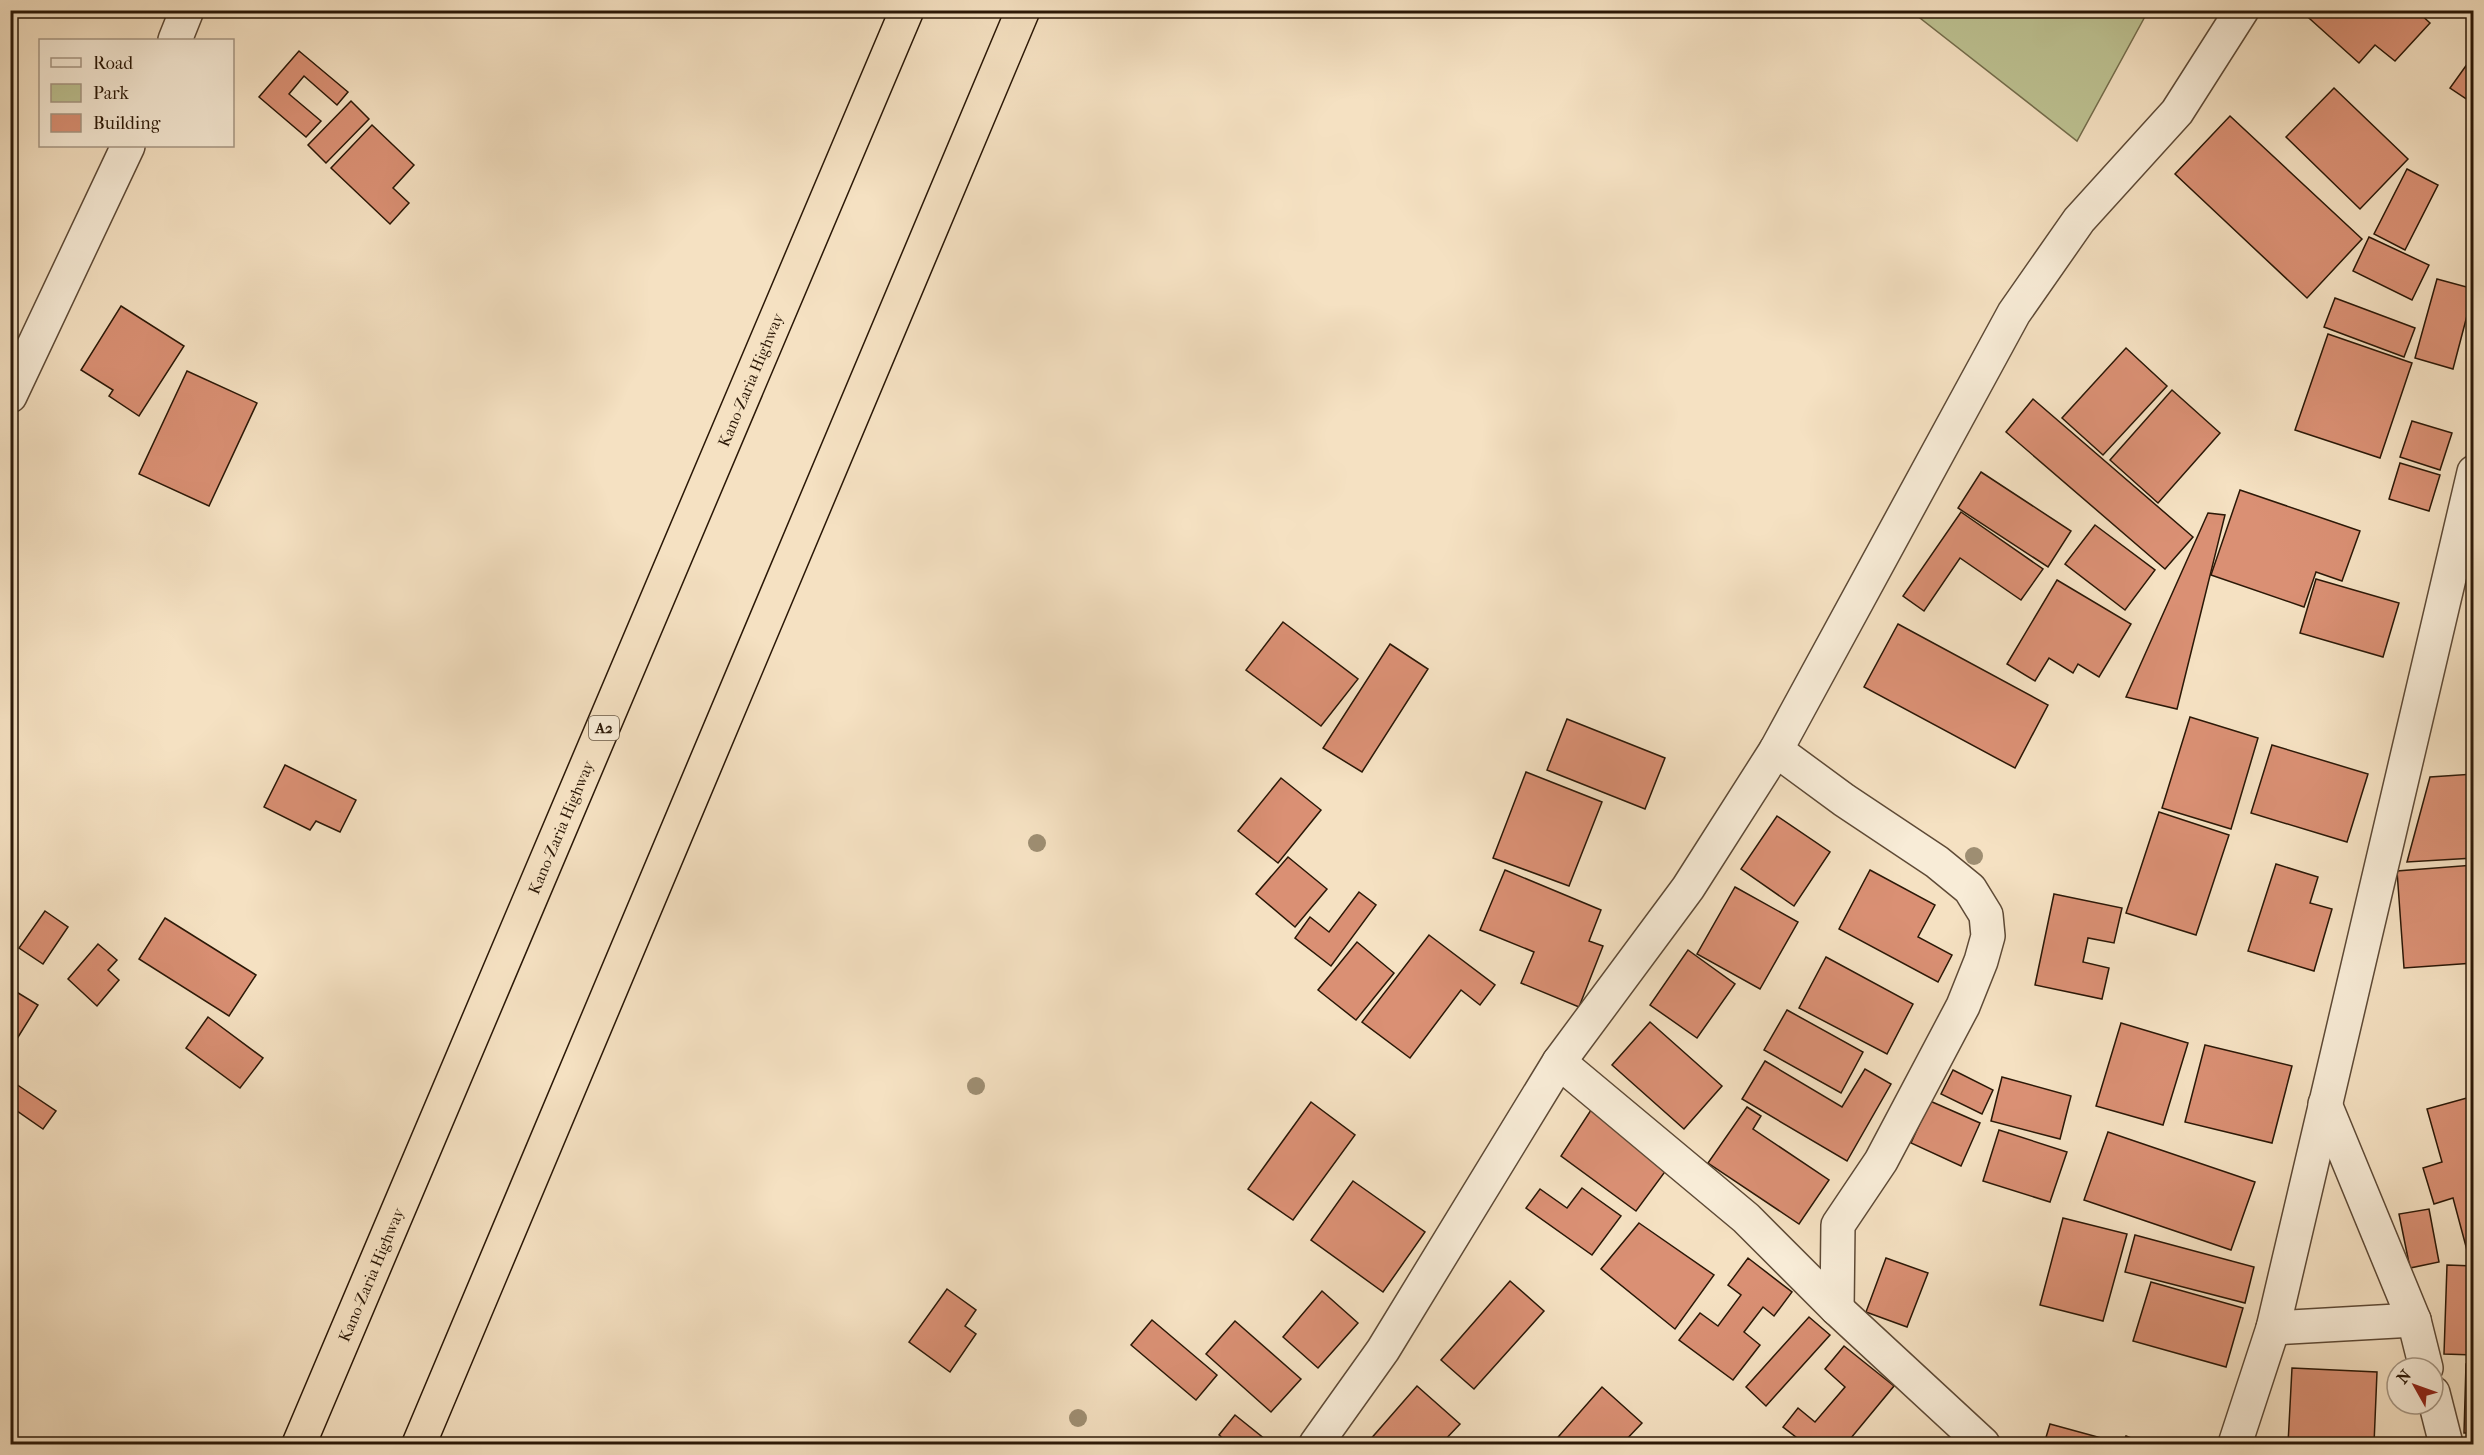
<svg xmlns="http://www.w3.org/2000/svg" width="2484" height="1455" font-family="'IM FELL French Canon',serif">
  <style>
    .green { fill: #bdc292; stroke: #746d4c; stroke-width: 1.5 }
    .building { fill: #da9074; stroke: #2b1807; stroke-width: 1.5 }
    .lines { fill: none; stroke-linecap: round; stroke-linejoin: round }
    .minor-casing { stroke: #5e4a36; stroke-width: 36 }
    .highway-casing { stroke: #2b1807; stroke-width: 36 }
    .minor { stroke: #f8ecd7; stroke-width: 33 }
    .highway { stroke: #f5e1c2; stroke-width: 33 }
    .tree { fill: #9e8e72 }
    .labels { text-anchor: middle; stroke-width: 6; stroke-linejoin: round; paint-order: stroke }
    .shield { fill: #f8ecd7; stroke: #685845; stroke-width: 1.5 }
    .shield-label { font-size: 15px; font-weight: bold; fill: #2b1807 }
    .street-label { font-size: 16px; fill: #2b1807; stroke: #f8ecd7 }
  </style>
  <rect width="100%" height="100%" fill="#f5e1c2"/>
  <filter id="stains"><feTurbulence type="fractalNoise" baseFrequency=".00333" numOctaves="4"/><feColorMatrix values="0 0 0 0 .2 0 0 0 0 .09 0 0 0 0 .02 0 0 0 .5 -.17"/></filter>
  <radialGradient id="worn" r=".72"><stop offset=".6" stop-color="#630" stop-opacity="0"/><stop offset="1" stop-color="#630" stop-opacity=".3"/></radialGradient>
  <!-- green -->
  <path class="green" d="M1911,11H2148L2077,141Z"/>
  <!-- building -->
  <g class="building">
    <path d="M2300,10H2416L2430,23L2395,61L2375,45L2359,63Z"/>
    <path d="M299,51L348,92L337,105L304,76L289,94L321,121L306,137L259,97Z"/>
    <path d="M2473,56L2474,57V104L2450,88Z"/>
    <path d="M2334,88L2408,159L2360,209L2286,137Z"/>
    <path d="M351,101L369,119L326,163L308,145Z"/>
    <path d="M2230,116L2362,239L2307,298L2175,174Z"/>
    <path d="M372,125L414,165L393,188L409,203L390,224L331,168Z"/>
    <path d="M2407,169L2438,185L2405,250L2374,234Z"/>
    <path d="M2369,237L2429,265L2412,300L2353,271Z"/>
    <path d="M2437,279L2474,289L2453,369L2415,358Z"/>
    <path d="M2335,298L2415,328L2404,357L2324,327Z"/>
    <path d="M121,306L184,346L139,416L109,396L113,390L81,370Z"/>
    <path d="M2328,334L2412,363L2380,458L2295,430Z"/>
    <path d="M2126,348L2167,386L2103,455L2062,418Z"/>
    <path d="M187,371L257,403L209,506L139,474Z"/>
    <path d="M2172,390L2220,433L2158,503L2110,460Z"/>
    <path d="M2033,399L2193,537L2165,569L2006,432Z"/>
    <path d="M2412,421L2452,433L2440,470L2400,457Z"/>
    <path d="M2400,463L2440,475L2429,511L2389,499Z"/>
    <path d="M1981,472L2071,531L2048,567L1958,508Z"/>
    <path d="M2240,490L2360,531L2342,581L2316,572L2304,607L2211,575Z"/>
    <path d="M1961,512L2043,569L2021,600L1960,558L1924,611L1903,596Z"/>
    <path d="M2208,513L2225,515L2177,709L2126,697Z"/>
    <path d="M2095,525L2155,570L2125,610L2065,564Z"/>
    <path d="M2316,579L2399,603L2383,657L2300,633Z"/>
    <path d="M2057,580L2131,624L2099,677L2078,664L2073,673L2049,658L2035,681L2007,664Z"/>
    <path d="M1283,622L1358,679L1321,726L1246,670Z"/>
    <path d="M1898,624L2048,705L2015,768L1864,687Z"/>
    <path d="M1390,644L1428,669L1362,772L1323,748Z"/>
    <path d="M2190,717L2258,738L2231,829L2162,808Z"/>
    <path d="M1567,719L1665,758L1645,809L1547,770Z"/>
    <path d="M2272,745L2368,774L2347,842L2251,813Z"/>
    <path d="M285,765L356,800L340,832L316,821L310,830L264,807Z"/>
    <path d="M1526,772L1602,802L1569,886L1493,858Z"/>
    <path d="M2474,774V858L2407,862L2430,777Z"/>
    <path d="M1281,778L1321,810L1278,863L1238,831Z"/>
    <path d="M2159,812L2229,835L2196,935L2126,913Z"/>
    <path d="M1777,816L1830,852L1794,906L1741,869Z"/>
    <path d="M1288,857L1327,889L1295,927L1256,894Z"/>
    <path d="M2276,864L2318,877L2310,903L2332,909L2314,971L2248,951Z"/>
    <path d="M2474,865V963L2404,968L2397,871Z"/>
    <path d="M1505,870L1601,910L1589,941L1603,946L1579,1007L1521,983L1534,952L1480,930Z"/>
    <path d="M1870,870L1935,905L1918,937L1952,955L1938,982L1839,929Z"/>
    <path d="M1735,887L1798,922L1760,989L1697,954Z"/>
    <path d="M1359,892L1376,905L1331,966L1295,938L1310,917L1329,932Z"/>
    <path d="M2054,894L2122,908L2114,943L2088,938L2083,962L2109,968L2102,999L2035,985Z"/>
    <path d="M45,911L68,927L43,964L19,948Z"/>
    <path d="M165,918L256,975L229,1016L139,959Z"/>
    <path d="M1429,935L1495,985L1480,1005L1461,990L1410,1058L1362,1022Z"/>
    <path d="M1357,942L1394,973L1356,1020L1318,990Z"/>
    <path d="M98,944L117,960L108,970L119,980L97,1006L68,979Z"/>
    <path d="M1688,950L1735,984L1697,1038L1650,1005Z"/>
    <path d="M1826,957L1913,1004L1887,1054L1799,1008Z"/>
    <path d="M10,988L38,1005L10,1050Z"/>
    <path d="M1787,1010L1863,1052L1841,1093L1764,1050Z"/>
    <path d="M208,1017L263,1058L240,1088L186,1048Z"/>
    <path d="M1650,1022L1722,1086L1684,1129L1612,1065Z"/>
    <path d="M2121,1023L2188,1043L2163,1125L2096,1106Z"/>
    <path d="M2205,1045L2292,1066L2272,1143L2185,1122Z"/>
    <path d="M1765,1061L1842,1107L1865,1069L1891,1084L1847,1161L1742,1099Z"/>
    <path d="M1953,1070L1993,1090L1982,1114L1941,1094Z"/>
    <path d="M2002,1077L2071,1096L2060,1139L1991,1121Z"/>
    <path d="M10,1080L56,1111L43,1129L10,1106Z"/>
    <path d="M2474,1096V1252L2468,1254L2453,1198L2434,1204L2423,1168L2442,1162L2427,1109Z"/>
    <path d="M1930,1101L1980,1123L1961,1166L1911,1143Z"/>
    <path d="M1311,1102L1355,1135L1293,1220L1248,1189Z"/>
    <path d="M1747,1107L1761,1116L1753,1129L1829,1180L1799,1224L1708,1163Z"/>
    <path d="M1591,1110L1667,1169L1636,1211L1561,1156Z"/>
    <path d="M1999,1130L2067,1152L2050,1202L1983,1181Z"/>
    <path d="M2108,1132L2255,1182L2231,1250L2084,1200Z"/>
    <path d="M1353,1181L1425,1232L1383,1292L1311,1240Z"/>
    <path d="M1582,1188L1621,1216L1592,1255L1526,1208L1540,1189L1567,1208Z"/>
    <path d="M2429,1209L2439,1262L2410,1268L2399,1214Z"/>
    <path d="M2063,1218L2127,1234L2103,1321L2040,1305Z"/>
    <path d="M1639,1223L1714,1275L1675,1329L1601,1269Z"/>
    <path d="M2135,1235L2254,1267L2245,1303L2125,1272Z"/>
    <path d="M1748,1258L1792,1292L1774,1316L1763,1307L1744,1332L1760,1345L1733,1380L1679,1340L1700,1313L1718,1326L1741,1295L1728,1285Z"/>
    <path d="M1886,1258L1928,1273L1907,1327L1866,1312Z"/>
    <path d="M2447,1265L2474,1266V1355L2444,1354Z"/>
    <path d="M1510,1281L1544,1311L1474,1389L1441,1360Z"/>
    <path d="M2151,1282L2243,1308L2226,1367L2133,1341Z"/>
    <path d="M947,1289L976,1310L965,1326L976,1334L950,1372L909,1342Z"/>
    <path d="M1322,1291L1358,1323L1318,1368L1283,1337Z"/>
    <path d="M1809,1317L1830,1335L1766,1406L1746,1387Z"/>
    <path d="M1152,1320L1217,1375L1196,1400L1131,1345Z"/>
    <path d="M1235,1321L1301,1379L1271,1412L1206,1354Z"/>
    <path d="M1844,1346L1894,1386L1846,1444H1805L1783,1427L1798,1408L1815,1422L1845,1387L1825,1369Z"/>
    <path d="M2466,1364H2474V1433H2464Z"/>
    <path d="M2292,1368L2377,1372L2374,1444H2288Z"/>
    <path d="M1417,1386L1460,1424L1441,1444H1373L1369,1441Z"/>
    <path d="M1602,1387L1642,1423L1622,1444H1552Z"/>
    <path d="M1235,1415L1271,1444H1230L1219,1435Z"/>
    <path d="M2050,1424L2105,1439L2103,1444H2044Z"/>
    <path d="M2126,1436L2146,1444H2122Z"/>
  </g>
  <g class="lines">
    <defs>
      <g id="minor">
        <path d="M175,40L187,10"/>
        <path d="M10,396L128,146"/>
        <path d="M1776,750L1844,800L1937,862L1970,889L1986,915L1988,936L1981,961L1963,1006L1881,1161L1838,1225L1837,1309"/>
        <path d="M1559,1062L1746,1218L1837,1309L1983,1444"/>
        <path d="M2325,1104L2414,1320L2426,1368"/>
        <path d="M2273,1328L2414,1320"/>
        <path d="M2433,1393L2446,1444"/>
        <path d="M1316,1444L1383,1350L1559,1062L1688,888L1776,750L2014,313L2079,220L2177,112L2242,10"/>
        <path d="M2235,1444L2273,1328L2474,472"/>
      </g>
      <g id="highway">
        <path id="s1" d="M299,1444L907,10"/>
        <path d="M419,1444L1023,10"/>
      </g>
    </defs>
    <!-- minor casing -->
    <use href="#minor" class="minor-casing"/>
    <!-- highway casing -->
    <use href="#highway" class="highway-casing"/>
    <!-- minor -->
    <use href="#minor" class="minor"/>
    <!-- highway -->
    <use href="#highway" class="highway"/>
  </g>
  <!-- trees -->
  <g class="tree">
    <circle cx="1037" cy="843" r="9"/>
    <circle cx="1974" cy="856" r="9"/>
    <circle cx="976" cy="1086" r="9"/>
    <circle cx="1078" cy="1418" r="9"/>
  </g>
  <g class="labels">
    <!-- shield labels -->
    <rect class="shield" x="589" y="716" width="30" height="24" rx="4.5"/>
    <g class="shield-label">
      <text x="604" y="733">A2</text>
    </g>
    <!-- street labels -->
    <g class="street-label">
      <text dy="6" stroke="none"><textPath href="#s1" startOffset="1156">Kano-Zaria Highway</textPath></text>
      <text dy="6" stroke="none"><textPath href="#s1" startOffset="670">Kano-Zaria Highway</textPath></text>
      <text dy="6" stroke="none"><textPath href="#s1" startOffset="184">Kano-Zaria Highway</textPath></text>
    </g>
  </g>
  <!-- margin -->
  <rect width="2484" height="1455" fill="none" stroke="#f5e1c2" stroke-width="36"/>
  <rect x="12" y="12" width="2460" height="1431" fill="none" stroke="#2b1807" stroke-width="3"/>
  <rect x="18" y="18" width="2448" height="1419" fill="none" stroke="#2b1807" stroke-width="1.5"/>
  <!-- legend -->
  <rect x="39" y="39" width="195" height="108" fill="#f8ecd7" stroke="#a69784" stroke-width="1.5"/>
  <rect x="51" y="58" width="30" height="9" fill="#f8ecd7" stroke="#a69784" stroke-width="1.5"/>
  <text x="93" y="69" font-size="18" fill="#2b1807">Road</text>
  <rect x="51" y="84" width="30" height="18" fill="#bdc292" stroke="#a69784" stroke-width="1.5"/>
  <text x="93" y="99" font-size="18" fill="#2b1807">Park</text>
  <rect x="51" y="114" width="30" height="18" fill="#da9074" stroke="#a69784" stroke-width="1.5"/>
  <text x="93" y="129" font-size="18" fill="#2b1807">Building</text>
  <!-- north arrow -->
  <g transform="translate(2415 1386) rotate(310)"><circle r="28" fill="#f8ecd7" stroke="#a69784" stroke-width="1.5"/>
  <path d="M0-4.5L10 22L0 15L-10 22Z" fill="#8f2418"/>
  <text y="-9" font-size="16" font-weight="bold" text-anchor="middle" fill="#2b1807">N</text>
  </g>
  <rect width="100%" height="100%" filter="url(#stains)"/>
  <rect width="100%" height="100%" fill="url(#worn)"/>
</svg>
